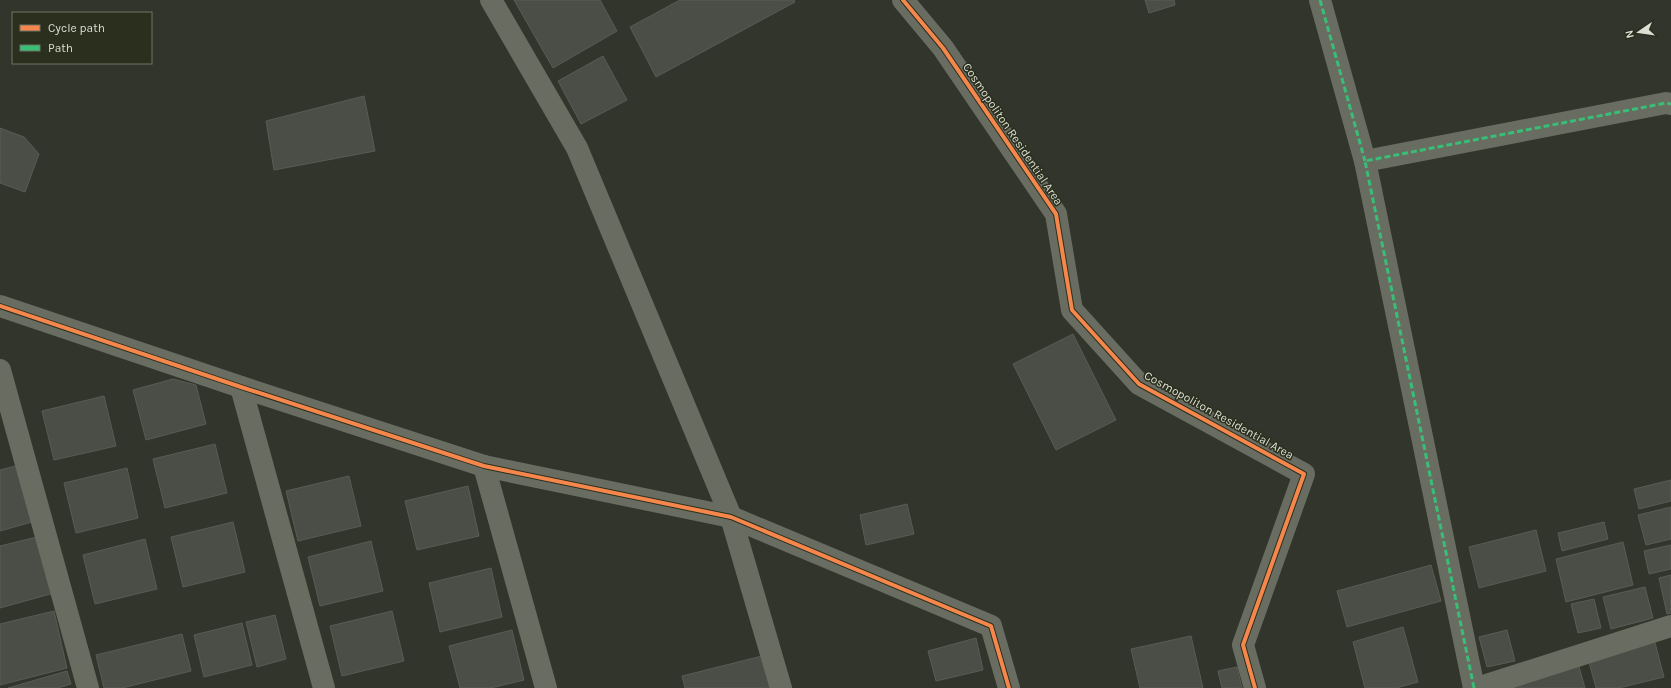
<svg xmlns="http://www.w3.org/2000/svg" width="1671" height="688" font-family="Karla,sans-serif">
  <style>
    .building { fill: #4b4e46; stroke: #5a5c54 }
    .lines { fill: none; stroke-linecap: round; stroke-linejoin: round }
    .street { stroke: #696c61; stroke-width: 22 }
    .quiet { stroke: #3abd76; stroke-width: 3; stroke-dasharray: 6 3; stroke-linecap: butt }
    .cycleway-casing { stroke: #2a2f1e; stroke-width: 6 }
    .cycleway { stroke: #f5874c; stroke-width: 4 }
    .labels { text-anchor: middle; stroke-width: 3; stroke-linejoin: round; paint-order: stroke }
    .street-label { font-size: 12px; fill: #dcdfd4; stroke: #2a2f1e }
  </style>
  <rect width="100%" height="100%" fill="#32352b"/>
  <!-- building -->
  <g class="building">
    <path d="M514,0H600L617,31L553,68Z"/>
    <path d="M680,0H794L795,2L656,77L630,27Z"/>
    <path d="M1145,0H1174L1175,5L1149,13Z"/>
    <path d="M603,56L627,100L581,124L558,81Z"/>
    <path d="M364,96L375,151L274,170L266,121Z"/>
    <path d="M0,128L24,137L39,154L25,192L0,183Z"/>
    <path d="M1073,334L1116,420L1056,450L1013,364Z"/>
    <path d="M173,379L196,385L206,424L146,440L133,390Z"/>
    <path d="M104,396L116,446L54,460L42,411Z"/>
    <path d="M215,444L227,493L165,508L153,459Z"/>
    <path d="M19,465L32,522L0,531V470Z"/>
    <path d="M127,468L138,518L76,533L64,483Z"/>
    <path d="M349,476L361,526L298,541L286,491Z"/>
    <path d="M1671,480V501L1639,509L1634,489Z"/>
    <path d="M468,486L479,536L417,550L405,501Z"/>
    <path d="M907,504L914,534L866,545L860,515Z"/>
    <path d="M1671,507V539L1646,545L1638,515Z"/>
    <path d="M233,522L245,572L183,587L171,537Z"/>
    <path d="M1604,522L1608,539L1562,551L1558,533Z"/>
    <path d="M1536,530L1546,571L1479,588L1469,547Z"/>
    <path d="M41,536L54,593L0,608V546Z"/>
    <path d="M145,539L157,589L95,604L83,555Z"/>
    <path d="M371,541L383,591L320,606L308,557Z"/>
    <path d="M1623,542L1633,585L1566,602L1556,559Z"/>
    <path d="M1671,545V569L1649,574L1644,551Z"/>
    <path d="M1431,565L1441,601L1347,627L1337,591Z"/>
    <path d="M491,568L502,617L440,632L429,583Z"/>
    <path d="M1671,575V613L1667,614L1659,578Z"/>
    <path d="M1645,587L1653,618L1611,629L1603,597Z"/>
    <path d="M1594,599L1601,628L1578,633L1571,604Z"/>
    <path d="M54,611L67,668L0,685V624Z"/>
    <path d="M392,611L404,661L342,676L330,626Z"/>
    <path d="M275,615L286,659L257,667L246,622Z"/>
    <path d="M242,623L252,665L204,677L194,635Z"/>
    <path d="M1403,627L1418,682L1396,688H1365L1353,642Z"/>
    <path d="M512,630L524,680L491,688H460L449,646Z"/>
    <path d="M1507,630L1515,661L1487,667L1479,637Z"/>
    <path d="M182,634L191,671L122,688H104L96,655Z"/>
    <path d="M1191,636L1203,688H1140L1131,649Z"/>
    <path d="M976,638L983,670L936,681L928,651Z"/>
    <path d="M1654,639L1664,677L1619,688H1596L1587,655Z"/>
    <path d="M762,656L770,688H685L682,676Z"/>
    <path d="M1578,663L1585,688H1493Z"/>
    <path d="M1237,667L1242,688H1222L1218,671Z"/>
    <path d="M67,671L71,684L58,688H8Z"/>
  </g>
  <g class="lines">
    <!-- street -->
    <g class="street">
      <path d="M491,0L577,148L731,517L781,688"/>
      <path d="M903,0L943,48L1056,214L1072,310L1139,384L1304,474L1243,645L1255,688"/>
      <path d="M1320,0L1365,161"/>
      <path d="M0,306L241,387L484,466L731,517L991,626L1009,688"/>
      <path d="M0,370L88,688"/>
      <path d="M241,387L324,688"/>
      <path d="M484,466L546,688"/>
      <path d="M1474,688L1365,161L1666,103L1671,104"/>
      <path d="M1477,688L1671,626"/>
    </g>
    <!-- quiet -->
    <g class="quiet">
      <path d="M1320,0L1365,161"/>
      <path d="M1474,688L1365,161L1666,103L1671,104"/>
    </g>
    <defs>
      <g id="cycleway">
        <path d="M903,0L943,48L1056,214L1072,310L1139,384L1304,474L1243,645L1255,688"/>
        <path d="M0,306L241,387L484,466L731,517L991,626L1009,688"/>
      </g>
    </defs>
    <!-- cycleway casing -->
    <use href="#cycleway" class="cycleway-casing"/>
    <!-- cycleway -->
    <use href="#cycleway" class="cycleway"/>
  </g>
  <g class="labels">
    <!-- street labels -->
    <g class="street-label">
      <text transform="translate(1013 134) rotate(56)" y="4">Cosmopoliton Residential Area</text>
      <text transform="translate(1219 415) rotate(29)" y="4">Cosmopoliton Residential Area</text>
    </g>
  </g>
  <!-- legend -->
  <rect x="12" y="12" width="140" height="52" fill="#2a2f1e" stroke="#717567"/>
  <rect x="20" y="25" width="20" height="6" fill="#f5874c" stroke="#717567"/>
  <text x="48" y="32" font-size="12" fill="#dcdfd4">Cycle path</text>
  <rect x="20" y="45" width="20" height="6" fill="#3abd76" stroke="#717567"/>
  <text x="48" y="52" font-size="12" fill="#dcdfd4">Path</text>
  <!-- north arrow -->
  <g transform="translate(1639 32) rotate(257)" stroke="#2a2f1e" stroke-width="3" paint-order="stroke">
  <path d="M0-3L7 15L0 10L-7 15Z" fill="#dcdfd4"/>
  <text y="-6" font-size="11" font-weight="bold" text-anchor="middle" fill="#dcdfd4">N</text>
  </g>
</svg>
